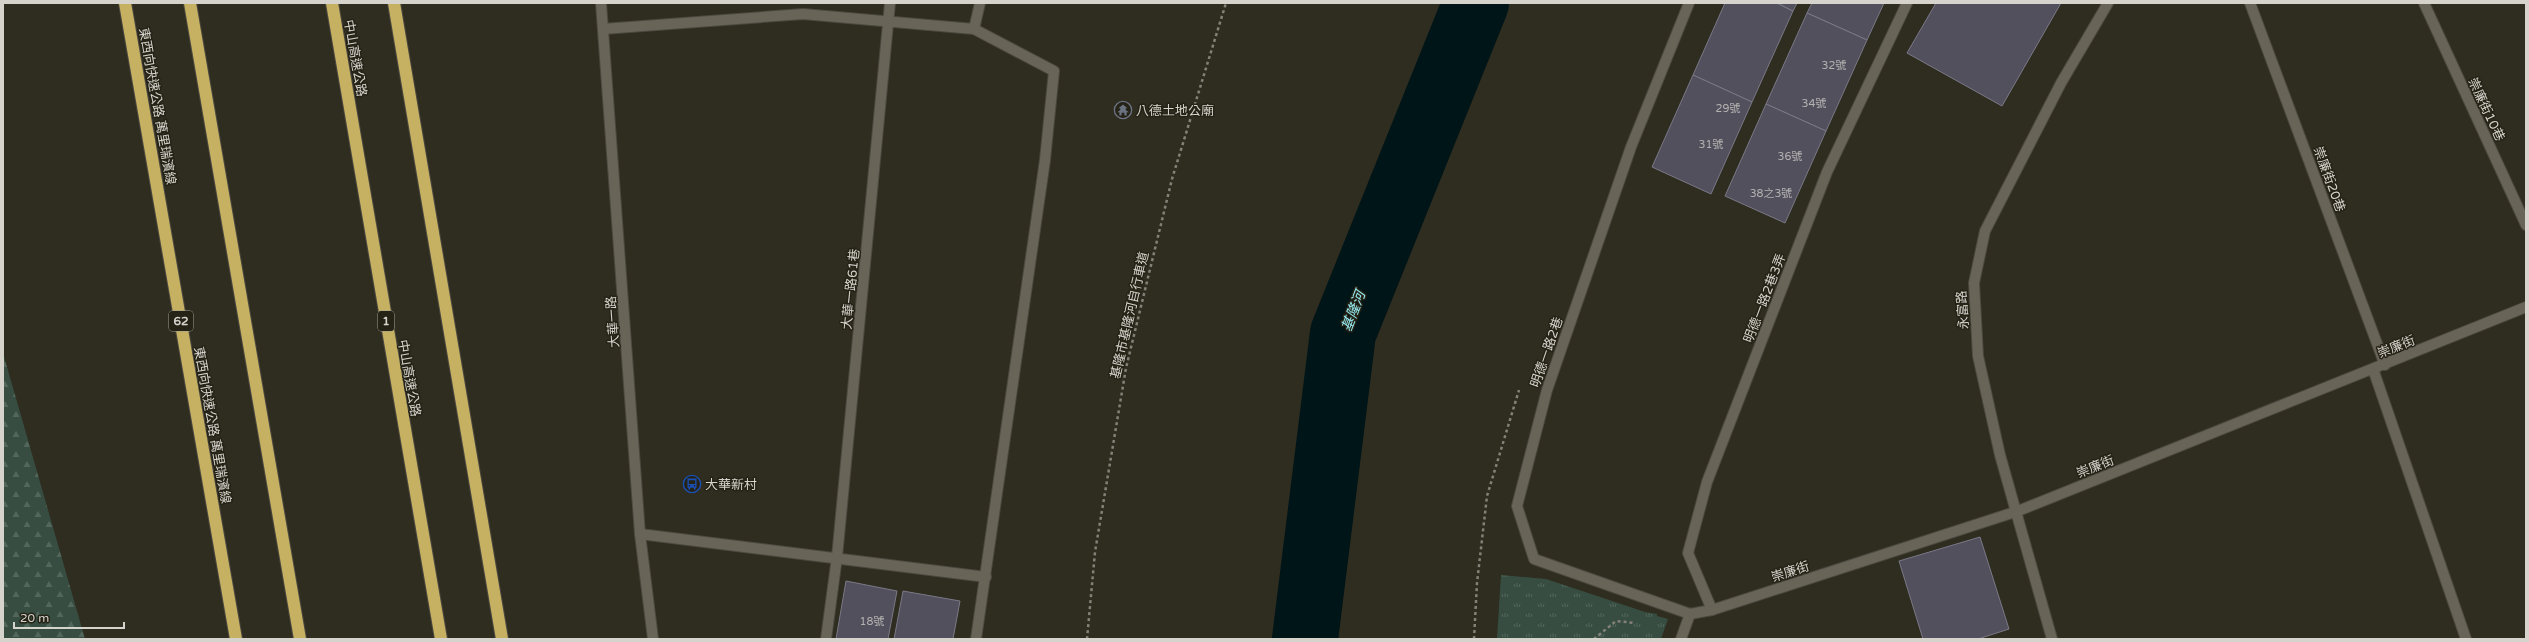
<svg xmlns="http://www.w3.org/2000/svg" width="2529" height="642" font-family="'Varela Round','Noto Sans TC',sans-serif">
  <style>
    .forest { fill: url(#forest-firs) }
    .park { fill: url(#park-tufts) }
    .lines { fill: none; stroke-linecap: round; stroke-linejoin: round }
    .river { stroke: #001517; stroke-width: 66 }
    .building { fill: #52505d; stroke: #7b7987 }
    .minor-casing { stroke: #4c4940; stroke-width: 12 }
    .highway-casing { stroke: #4c4940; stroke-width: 14 }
    .path { stroke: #848178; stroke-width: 2.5; stroke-dasharray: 3 3; stroke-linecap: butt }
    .minor { stroke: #686558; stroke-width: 10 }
    .highway { stroke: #c6b163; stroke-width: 12 }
    .labels { text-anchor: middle; stroke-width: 3; stroke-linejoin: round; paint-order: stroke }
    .number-label { font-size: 11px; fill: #b4b2b0 }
    .shield { fill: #252216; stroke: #a09e95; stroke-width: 1 }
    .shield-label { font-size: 12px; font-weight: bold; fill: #d5d3cc }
    .street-label { font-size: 13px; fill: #d5d3cc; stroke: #252216 }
    .poi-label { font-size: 13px; fill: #d5d3cc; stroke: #252216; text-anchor: start }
    .water-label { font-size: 14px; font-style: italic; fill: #97eff6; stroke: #252216 }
  </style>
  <defs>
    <pattern id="forest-firs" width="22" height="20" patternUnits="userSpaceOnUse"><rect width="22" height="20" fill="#374d41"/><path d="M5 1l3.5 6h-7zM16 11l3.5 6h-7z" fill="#53665b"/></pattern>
    <pattern id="park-tufts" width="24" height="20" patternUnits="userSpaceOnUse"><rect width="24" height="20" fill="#374d41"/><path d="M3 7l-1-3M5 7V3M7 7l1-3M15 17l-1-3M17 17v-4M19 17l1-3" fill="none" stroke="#53665b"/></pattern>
  </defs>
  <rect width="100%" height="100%" fill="#2f2c20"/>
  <!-- forest -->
  <path class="forest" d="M3,353L85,639H3Z"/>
  <!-- park -->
  <path class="park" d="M1501,575L1546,579L1645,612L1657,614V616L1668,619L1661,639H1497Z"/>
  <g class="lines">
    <!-- river -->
    <path class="river" d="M1305,639L1343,333L1476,3"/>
  </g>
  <!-- building -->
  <g class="building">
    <path d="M1725,3H1777L1793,11L1752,102L1693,75Z"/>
    <path d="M1777,3H1797L1793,11Z"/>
    <path d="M1812,3H1884L1867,40L1807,13Z"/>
    <path d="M1936,3H2061L2002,106L1907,53Z"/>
    <path d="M1807,13L1867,40L1826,131L1766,104Z"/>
    <path d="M1693,75L1752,102L1711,194L1652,167Z"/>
    <path d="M1766,104L1826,131L1785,223L1725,196Z"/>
    <path d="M1980,537L2009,629L1978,639H1923L1899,561Z"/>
    <path d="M846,581L897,591L888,639H836Z"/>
    <path d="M903,591L960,601L953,639H894Z"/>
  </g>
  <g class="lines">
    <defs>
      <g id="minor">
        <path d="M601,3L640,534L653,639"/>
        <path d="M1689,3L1631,147L1547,390L1517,506L1534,559L1690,614"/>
        <path d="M2250,3L2385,365"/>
        <path d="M2424,3L2526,225"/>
        <path d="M603,29L803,14L974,29L1054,71L1045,160L976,639"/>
        <path d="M974,29L980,3"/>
        <path d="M2373,369L2466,639"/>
        <path d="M640,534L986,577"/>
        <path d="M1712,610L1688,553L1707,482L1827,172L1907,3"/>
        <path d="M826,639L837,557L890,3"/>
        <path d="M1681,639L1690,614L1712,610L2018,511L2526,307"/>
        <path d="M2052,639L2000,455L1978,356L1974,283L1985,231L2061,83L2108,3"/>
      </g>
      <g id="highway">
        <path d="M125,3L236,639"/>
        <path d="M190,3L300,639"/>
        <path d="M332,3L441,639"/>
        <path d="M394,3L502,639"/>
      </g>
    </defs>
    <!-- minor casing -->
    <use href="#minor" class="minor-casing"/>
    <!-- highway casing -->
    <use href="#highway" class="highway-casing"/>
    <!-- path -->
    <g class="path">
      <path d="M1087,639L1095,552L1126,368L1172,179L1226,3"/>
      <path d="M1474,639L1477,583L1487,496L1519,390"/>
      <path d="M1594,639L1616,621L1635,623"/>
    </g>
    <!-- minor -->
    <use href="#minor" class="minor"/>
    <!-- highway -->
    <use href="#highway" class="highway"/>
  </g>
  <!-- icons -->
  <defs>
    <symbol id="temple-ring" viewBox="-11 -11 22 22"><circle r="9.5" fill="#252216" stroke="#6b7280" stroke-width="1.5"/><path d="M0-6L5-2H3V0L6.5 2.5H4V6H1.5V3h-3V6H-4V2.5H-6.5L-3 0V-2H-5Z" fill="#6b7280"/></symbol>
    <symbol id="bus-ring" viewBox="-11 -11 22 22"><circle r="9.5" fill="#252216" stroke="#1a4fb4" stroke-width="1.5"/><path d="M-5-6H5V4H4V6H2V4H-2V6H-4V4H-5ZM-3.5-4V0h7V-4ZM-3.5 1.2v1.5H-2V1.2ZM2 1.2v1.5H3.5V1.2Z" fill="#1a4fb4"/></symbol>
  </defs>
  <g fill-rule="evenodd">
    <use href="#temple-ring" x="1113" y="100" width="20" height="20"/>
    <use href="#bus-ring" x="682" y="474" width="20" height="20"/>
  </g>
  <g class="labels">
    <!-- number labels -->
    <g class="number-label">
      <text x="1834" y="69">32號</text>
      <text x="1814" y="107">34號</text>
      <text x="1728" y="112">29號</text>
      <text x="1711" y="148">31號</text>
      <text x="1790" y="160">36號</text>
      <text x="1771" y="197">38之3號</text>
      <text x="872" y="625">18號</text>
    </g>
    <!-- shield labels -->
    <g class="shield">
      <rect x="169" y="311" width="24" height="20" rx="3"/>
      <rect x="378" y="311" width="16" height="20" rx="3"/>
    </g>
    <g class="shield-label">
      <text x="181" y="325">62</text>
      <text x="386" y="325">1</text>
    </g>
    <!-- street labels -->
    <g class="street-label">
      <text transform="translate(356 58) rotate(80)" y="5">中山高速公路</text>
      <text transform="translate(158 106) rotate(80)" y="5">東西向快速公路 萬里瑞濱線</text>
      <text transform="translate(2487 109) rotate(65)" y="5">崇廉街10巷</text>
      <text transform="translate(2330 179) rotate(70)" y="5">崇廉街20巷</text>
      <text transform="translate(850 289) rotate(-84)" y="5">大華一路61巷</text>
      <text transform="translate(1764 298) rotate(-69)" y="5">明德一路2巷3弄</text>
      <text transform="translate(1962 310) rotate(-94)" y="5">永富路</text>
      <text transform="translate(1129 315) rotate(-77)" y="5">基隆市基隆河自行車道</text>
      <text transform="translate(612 322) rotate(-94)" y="5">大華一路</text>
      <text transform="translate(2396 346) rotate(-22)" y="5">崇廉街</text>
      <text transform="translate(1546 352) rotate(-71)" y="5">明德一路2巷</text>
      <text transform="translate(410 378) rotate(80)" y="5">中山高速公路</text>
      <text transform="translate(213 425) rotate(80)" y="5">東西向快速公路 萬里瑞濱線</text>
      <text transform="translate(2095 466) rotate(-22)" y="5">崇廉街</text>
      <text transform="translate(1790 571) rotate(-18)" y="5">崇廉街</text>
    </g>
    <!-- poi labels -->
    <g class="poi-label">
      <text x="1136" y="115">八德土地公廟</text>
      <text x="705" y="489">大華新村</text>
    </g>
    <!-- water labels -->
    <g class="water-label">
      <text transform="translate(1353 311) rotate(-69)" y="5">基隆河</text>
    </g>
  </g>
  <!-- border -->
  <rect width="2529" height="642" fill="none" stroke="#d5d3cc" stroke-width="8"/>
  <!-- scale -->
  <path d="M14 622v6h110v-6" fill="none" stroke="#d5d3cc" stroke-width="2"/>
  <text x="20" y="622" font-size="12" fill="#d5d3cc" stroke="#252216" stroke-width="3" paint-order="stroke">20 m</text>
</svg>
